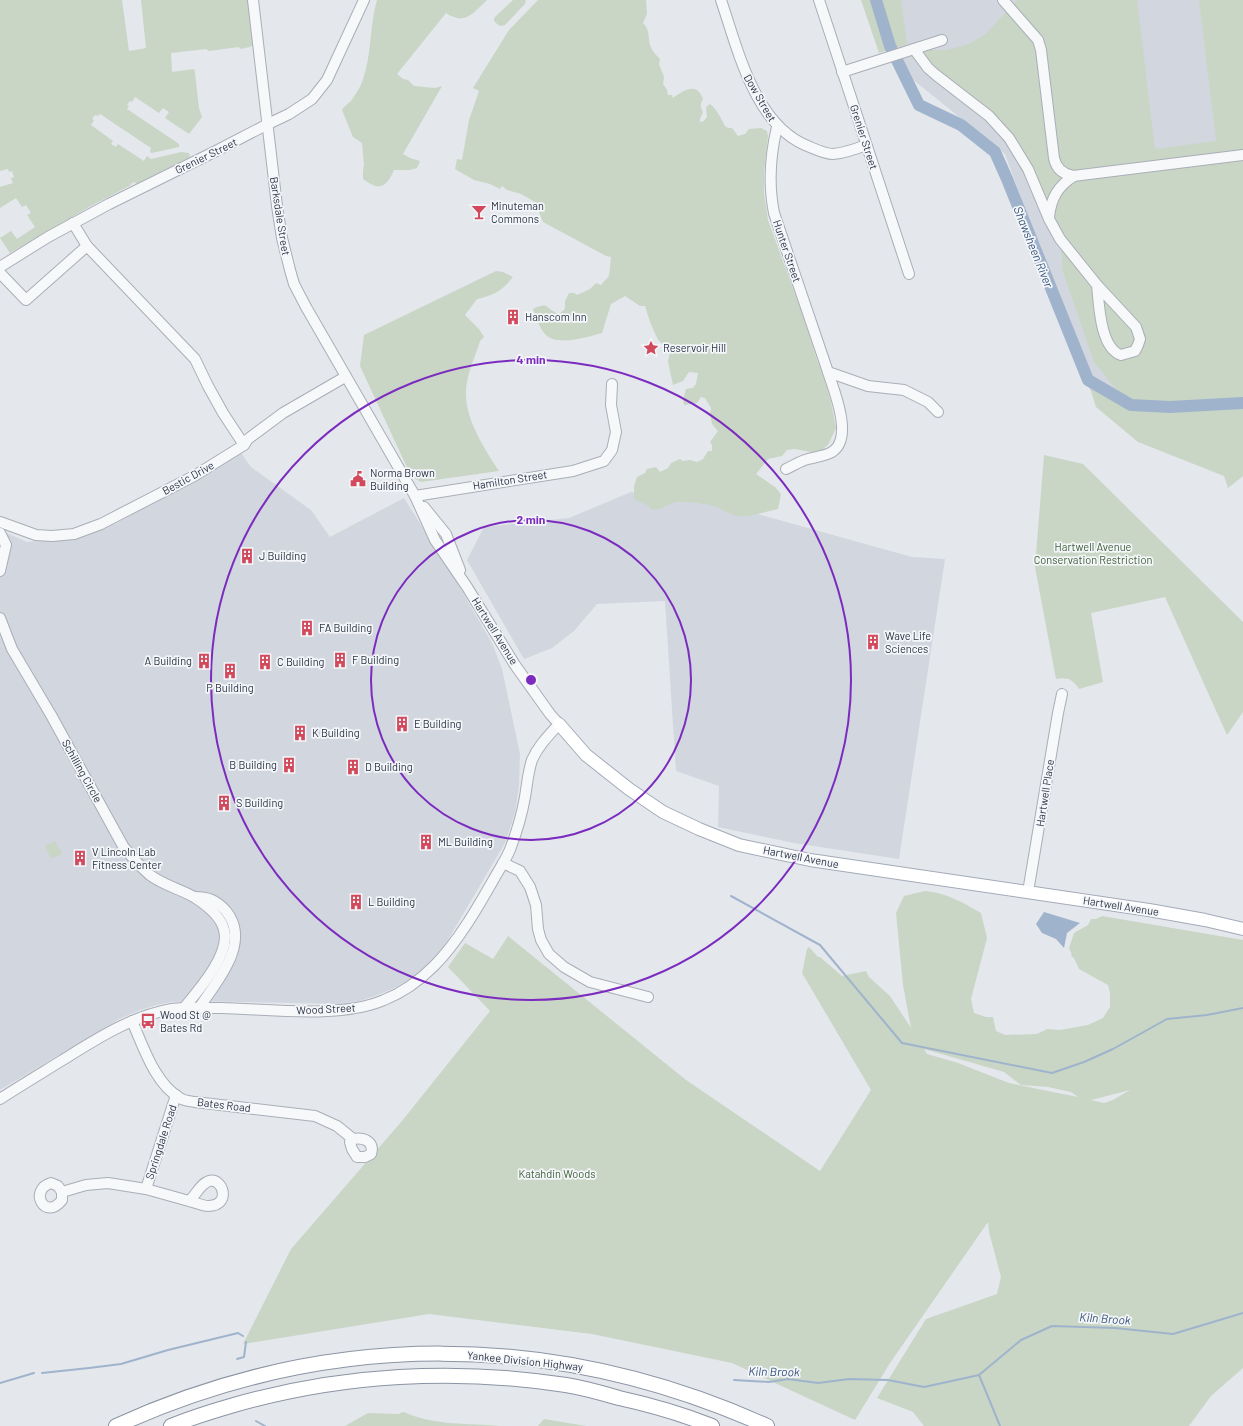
<svg xmlns="http://www.w3.org/2000/svg" width="1243" height="1426" font-family="Barlow,sans-serif">
  <style>
    .built { fill: #d2d6de }
    .green { fill: #c9d6c5; fill-rule: evenodd }
    .water { fill: #9fb4cc }
    .lines { fill: none; stroke-linecap: round; stroke-linejoin: round }
    .stream { stroke: #9fb4cc; stroke-width: 2 }
    .river { stroke: #9fb4cc; stroke-width: 12 }
    .minor-casing { stroke: #a9aeb7; stroke-width: 12 }
    .major-casing { stroke: #a3abb8; stroke-width: 14 }
    .highway-casing { stroke: #8b94a3; stroke-width: 16 }
    .minor { stroke: #f7f8fa; stroke-width: 10 }
    .major { stroke: #fff; stroke-width: 12 }
    .highway { stroke: #fff; stroke-width: 14 }
    .ring { fill: none; stroke: #7b2cbf; stroke-width: 2 }
    .labels { text-anchor: middle; stroke-width: 3.5; stroke-linejoin: round; paint-order: stroke }
    .street-label { font-size: 11px; fill: #2b3445; stroke: #f4f6f9 }
    .poi-label { font-size: 11px; fill: #2b3445; stroke: #f4f6f9; text-anchor: start }
    .park-label { font-size: 11px; fill: #3f6138; stroke: #f4f6f9 }
    .water-label { font-size: 12px; font-style: italic; fill: #34527a; stroke: #f4f6f9 }
    .centre { fill: #7b2cbf; stroke: #f4f6f9; stroke-width: 2 }
    .ring-label { font-size: 12px; text-anchor: middle; font-weight: bold; fill: #7b2cbf; stroke: #f4f6f9; stroke-width: 3.5; stroke-linejoin: round; paint-order: stroke }
  </style>
  <rect width="100%" height="100%" fill="#e4e7ec"/>
  <!-- built -->
  <g class="built">
    <path d="M884,0H1243V378L1118,397L1084,370L1005,154L906,74Z"/>
    <path d="M241,453L251,467L311,510L330,537L404,498L456,581L492,643L502,669L520,754L519,785L515,813L505,843L439,955L419,974L392,989L375,996L359,1001L338,1004L196,1001L172,1002L156,1005L140,1010L119,1019L0,1090V530L27,542L73,538L117,523Z"/>
    <path d="M664,488L912,557L945,559L899,859L794,843L718,827L719,786L676,771L665,601L597,604L574,631L552,648L524,659L467,560L484,527L569,518L631,492L664,499Z"/>
  </g>
  <!-- green -->
  <g class="green">
    <path d="M0,0H122L129,51L146,48L141,0H249L254,45L250,47L240,49L239,47L209,51L206,49L171,53L172,72L194,69L195,73L199,108L202,117L189,134L165,118L169,112L163,108L159,113L135,97L132,102L130,101L127,105L129,106L127,109L179,144V147L152,153L150,152L151,148L100,114L98,116L95,115L92,119L94,120L91,125L113,141L111,144L116,147L118,144L144,161L147,156L151,159L181,152L189,153L190,157L136,184L135,182L130,184L131,185L89,207L10,253L0,238L11,231L17,239L35,227L27,215L31,213L26,205L22,207L16,198L0,208V187L13,183L11,178L14,177L12,171L9,172L8,169L0,171Z"/>
    <path d="M377,0H487C473,13 465,26 446,13L397,74L403,79L408,80L414,86L435,88L442,86L403,154L410,158L420,161L417,168L410,170H394C392,174 390,179 387,182C380,191 370,184 363,179V171L364,165L362,143L353,137L342,110C344,106 348,104 351,101C355,95 360,88 362,82C372,56 369,27 377,0Z"/>
    <path d="M513,0H526L525,4L505,25C500,27 498,25 494,21V18Z"/>
    <path d="M538,0H646L647,14L643,23C650,29 648,38 650,45C652,51 656,55 660,59L659,64L664,77L663,84L667,90L668,95H672L673,98C683,91 697,81 703,99C700,104 700,106 703,112L700,119V122L704,121L707,117L706,107L710,104C716,108 722,120 725,126L728,128H732L738,136L745,134L749,129L761,128L767,131L768,136L764,171V193L768,220L803,316L817,360L824,378L831,402L836,428L828,445L820,451L811,452L795,449L787,450L782,456L768,459L756,474L775,487L781,494L778,509C769,511 745,518 736,516C729,514 723,509 716,507C705,503 690,502 679,502C669,502 662,510 653,510L647,505L634,499V486L637,477L645,473L647,469L656,467L660,472L668,468L671,463L680,459L683,461L690,460L697,462L703,459L708,451H712V445L710,442L718,431L712,424L710,414L711,408L705,398L701,397L697,403L684,405L683,400L686,389L693,388L696,384L698,373L689,372L683,381L673,385L668,362L670,351L658,340L650,322L645,306H640L625,296L611,304L602,333C587,337 556,347 545,334C539,327 535,317 533,309C551,301 544,309 559,314L565,309V301L569,293H574L577,295L590,289L596,283L601,285L609,276L611,257L606,256L543,222L535,202L521,194L507,190L502,186L500,189L490,184L474,180L455,169L457,159L462,160L469,120L479,91L473,88L509,30Z"/>
    <path d="M861,0H901L907,44L879,53Z"/>
    <path d="M1017,0H1137L1155,149L1216,141L1199,0H1243V476L1228,488L1224,476L1138,442L1096,407L1084,370L1117,396L1119,393L1094,362L1063,272L1061,247L1025,171L1001,132L957,94L953,95L909,55L926,50H947L969,44L986,34Z"/>
    <path d="M496,271L503,272L513,277C502,291 494,295 477,299L465,315L479,329L484,337L480,341C475,358 465,377 466,395C466,420 485,450 499,471L421,482L411,476L360,366L364,335Z"/>
    <path d="M1044,455L1083,464L1243,622V712L1227,735L1165,597L1091,613L1103,682L1079,689C1073,679 1066,677 1056,679L1035,567Z"/>
    <path d="M55,841L62,854L51,859L45,846Z"/>
    <path d="M925,891C947,893 962,902 981,913L987,938L971,999L974,1013L986,1017H993L996,1031L1005,1035L1037,1034L1047,1029L1060,1030L1088,1025L1103,1018L1110,1007V993L1108,985L1079,969L1074,958L1071,956L1072,955L1069,948L1074,933L1088,925L1091,919H1096L1102,916L1243,940V1368L1211,1396L1189,1426H924L913,1412L877,1398L926,1319L997,1294L1001,1277L989,1232L988,1222L890,1363L855,1420L732,1363L592,1334L429,1314L243,1344L291,1249L402,1121L490,1011L448,967L465,943L493,959L508,936L686,1080L820,1171L871,1090L802,973L807,949L809,947L818,957H820L842,976L866,971L869,977L890,996L911,1028L903,985L896,913L904,896ZM924,1049L1004,1072L1021,1085L1048,1087L1071,1092L1078,1097L1009,1083L958,1063L927,1054ZM1130,1090L1113,1100L1104,1103L1091,1100Z"/>
    <path d="M404,1412C434,1426 469,1423 501,1426H345L368,1413L399,1414L400,1413Z"/>
    <path d="M544,1419L586,1426H538Z"/>
  </g>
  <!-- water -->
  <path class="water" d="M1044,912L1080,923L1067,933L1064,948L1056,939L1042,933L1036,924Z"/>
  <g class="lines">
    <!-- stream -->
    <g class="stream">
      <path d="M731,896L820,945L902,1043L1052,1073L1084,1062L1113,1049L1167,1019L1207,1015L1243,1008"/>
      <path d="M237,1359L244,1357L246,1342"/>
      <path d="M42,1373L89,1368L121,1364L168,1350L238,1333L243,1336"/>
      <path d="M734,1380L769,1382L788,1379L818,1383L849,1379L888,1380L924,1387L979,1375"/>
      <path d="M0,1383L34,1373"/>
      <path d="M256,1421L265,1426"/>
      <path d="M1000,1426L979,1375L1021,1340L1052,1326L1115,1328L1173,1334L1243,1313"/>
    </g>
    <!-- river -->
    <path class="river" d="M876,0L890,46L919,105L961,125L995,152L1007,179L1088,380L1131,405L1170,407L1243,403"/>
    <defs>
      <g id="minor">
        <path d="M721,0C738,50 755,127 810,147C817,150 826,154 833,154C845,153 856,149 866,145"/>
        <path d="M819,0L909,274"/>
        <path d="M1003,0L1038,40L1041,50L1054,158C1056,168 1062,174 1073,176L1243,155"/>
        <path d="M942,40L914,49L928,68L936,75L989,116L1009,138L1028,169L1049,219L1060,239L1097,285L1136,327L1140,339L1138,345L1135,351L1121,355C1100,348 1099,304 1097,285"/>
        <path d="M842,72L914,49"/>
        <path d="M777,127C770,156 768,183 774,213L828,372L868,386L904,390L928,402L938,412"/>
        <path d="M1049,217C1051,198 1058,186 1074,176"/>
        <path d="M73,223L87,246"/>
        <path d="M0,267L48,237L109,204L214,152L268,124L289,114L312,99L327,80L364,0"/>
        <path d="M0,273L26,300L87,246L195,359L208,386L223,413L244,445"/>
        <path d="M786,469C793,466 800,461 808,459C815,457 825,456 832,452C854,438 834,391 828,372"/>
        <path d="M415,496L573,471L604,461L612,450L616,432L611,405L612,384"/>
        <path d="M424,507L446,534L460,570"/>
        <path d="M0,522L36,535L52,536L74,534L101,524L194,476L244,445L248,439L283,413L345,377"/>
        <path d="M0,533L6,545L0,571"/>
        <path d="M0,618L12,649L51,715L123,846C131,856 139,866 150,875C163,885 180,889 194,897C205,904 221,916 224,930C231,954 198,991 183,1009"/>
        <path d="M503,863L520,871L530,887L536,905L538,929L541,940L549,954L564,967L590,982L648,997"/>
        <path d="M1028,892L1058,713L1062,694"/>
        <path d="M194,897C208,897 216,900 226,911C252,943 216,982 199,1008"/>
        <path d="M132,1021C143,1046 155,1084 180,1098C184,1101 190,1101 195,1102L315,1116L337,1126L353,1139L350,1142L352,1149L357,1157H365L371,1154C375,1141 363,1137 353,1139"/>
        <path d="M176,1095L146,1189L189,1201C196,1195 200,1184 209,1181C223,1177 232,1206 208,1206C202,1206 195,1202 189,1201"/>
        <path d="M0,1099C20,1086 40,1074 61,1061C95,1040 131,1016 172,1009C188,1007 205,1008 221,1008C268,1009 340,1019 384,1000C402,993 420,980 434,966C458,942 478,907 495,877C500,868 507,858 511,847C517,831 522,814 525,797C527,785 528,772 532,760C538,746 549,735 559,724L550,714L515,665L467,587L435,540L415,496L306,307L294,284L290,270L282,238L277,206L253,0"/>
        <path d="M62,1192V1200C45,1222 28,1190 51,1183L58,1186L62,1192L86,1185L108,1183L146,1189"/>
      </g>
      <path id="major" d="M559,724L586,755L629,789L663,812L699,829L739,845L810,860L1149,910L1205,920L1243,929"/>
      <g id="highway">
        <path d="M116,1426C329,1329 554,1330 767,1426"/>
        <path d="M171,1426C191,1418 213,1411 234,1405C342,1374 456,1368 566,1385C584,1388 602,1393 619,1398C651,1405 682,1414 712,1426"/>
      </g>
    </defs>
    <!-- minor casing -->
    <use href="#minor" class="minor-casing"/>
    <!-- major casing -->
    <use href="#major" class="major-casing"/>
    <!-- highway casing -->
    <use href="#highway" class="highway-casing"/>
    <!-- minor -->
    <use href="#minor" class="minor"/>
    <!-- major -->
    <use href="#major" class="major"/>
    <!-- highway -->
    <use href="#highway" class="highway"/>
  </g>
  <!-- distance rings -->
  <g class="ring">
    <circle cx="531" cy="680" r="160"/>
    <circle cx="531" cy="680" r="320"/>
  </g>
  <!-- icons -->
  <defs>
    <symbol id="bar-bare" viewBox="-9 -9 18 18"><path d="M-6-5H6L.8 .8V4.5H3.5V6h-7V4.5H-.8V.8Z" fill="#d1495b" stroke="#f4f6f9" stroke-width="2.5" paint-order="stroke"/></symbol>
    <symbol id="building-bare" viewBox="-9 -9 18 18"><path d="M-4-6H4V6H1V3H-1V6H-4ZM-2.5-4.3h1.7v1.8h-1.7ZM.8-4.3h1.7v1.8H.8ZM-2.5-1h1.7V.8h-1.7ZM.8-1h1.7V.8H.8Z" fill="#d1495b" stroke="#f4f6f9" stroke-width="2.5" paint-order="stroke"/></symbol>
    <symbol id="sight-bare" viewBox="-9 -9 18 18"><path d="M0-6L1.8-2.2L6-1.7L2.9 1.2L3.7 5.4L0 3.3L-3.7 5.4L-2.9 1.2L-6-1.7L-1.8-2.2Z" fill="#d1495b" stroke="#f4f6f9" stroke-width="2.5" paint-order="stroke"/></symbol>
    <symbol id="civic-bare" viewBox="-9 -9 18 18"><path d="M-.6-6.5H3V-4.5H.6V-3L4-1V1h2V6H-6V1h2V-1L-.6-3ZM-1.2 2.5V6h2.4V2.5Z" fill="#d1495b" stroke="#f4f6f9" stroke-width="2.5" paint-order="stroke"/></symbol>
    <symbol id="bus-bare" viewBox="-9 -9 18 18"><path d="M-5-6H5V4H4V6H2V4H-2V6H-4V4H-5ZM-3.5-4V0h7V-4ZM-3.5 1.2v1.5H-2V1.2ZM2 1.2v1.5H3.5V1.2Z" fill="#d1495b" stroke="#f4f6f9" stroke-width="2.5" paint-order="stroke"/></symbol>
  </defs>
  <g fill-rule="evenodd">
    <use href="#bar-bare" x="468" y="201" width="22" height="22"/>
    <use href="#building-bare" x="502" y="306" width="22" height="22"/>
    <use href="#sight-bare" x="640" y="337" width="22" height="22"/>
    <use href="#civic-bare" x="347" y="468" width="22" height="22"/>
    <use href="#building-bare" x="236" y="545" width="22" height="22"/>
    <use href="#building-bare" x="296" y="617" width="22" height="22"/>
    <use href="#building-bare" x="862" y="631" width="22" height="22"/>
    <use href="#building-bare" x="329" y="649" width="22" height="22"/>
    <use href="#building-bare" x="193" y="650" width="22" height="22"/>
    <use href="#building-bare" x="254" y="651" width="22" height="22"/>
    <use href="#building-bare" x="219" y="660" width="22" height="22"/>
    <use href="#building-bare" x="391" y="713" width="22" height="22"/>
    <use href="#building-bare" x="289" y="722" width="22" height="22"/>
    <use href="#building-bare" x="278" y="754" width="22" height="22"/>
    <use href="#building-bare" x="342" y="756" width="22" height="22"/>
    <use href="#building-bare" x="213" y="792" width="22" height="22"/>
    <use href="#building-bare" x="415" y="831" width="22" height="22"/>
    <use href="#building-bare" x="69" y="847" width="22" height="22"/>
    <use href="#building-bare" x="345" y="891" width="22" height="22"/>
    <use href="#bus-bare" x="137" y="1010" width="22" height="22"/>
  </g>
  <g class="labels">
    <!-- street labels -->
    <g class="street-label">
      <text transform="translate(760 98) rotate(60)" y="4">Dow Street</text>
      <text transform="translate(864 137) rotate(72)" y="4">Grenier Street</text>
      <text transform="translate(206 156) rotate(-26)" y="4">Grenier Street</text>
      <text transform="translate(280 216) rotate(81)" y="4">Barksdale Street</text>
      <text transform="translate(787 251) rotate(71)" y="4">Hunter Street</text>
      <text transform="translate(188 478) rotate(-29)" y="4">Bestic Drive</text>
      <text transform="translate(510 480) rotate(-9)" y="4">Hamilton Street</text>
      <text transform="translate(495 631) rotate(58)" y="4">Hartwell Avenue</text>
      <text transform="translate(82 771) rotate(61)" y="4">Schilling Circle</text>
      <text transform="translate(1045 793) rotate(-81)" y="4">Hartwell Place</text>
      <text transform="translate(801 857) rotate(11)" y="4">Hartwell Avenue</text>
      <text transform="translate(1121 906) rotate(9)" y="4">Hartwell Avenue</text>
      <text transform="translate(326 1009) rotate(-3)" y="4">Wood Street</text>
      <text transform="translate(224 1105) rotate(7)" y="4">Bates Road</text>
      <text transform="translate(161 1142) rotate(-72)" y="4">Springdale Road</text>
      <text transform="translate(525 1361) rotate(6)" y="4">Yankee Division Highway</text>
    </g>
    <!-- poi labels -->
    <g class="poi-label">
      <text x="491" y="210">Minuteman<tspan x="491" dy="13">Commons</tspan></text>
      <text x="525" y="321">Hanscom Inn</text>
      <text x="663" y="352">Reservoir Hill</text>
      <text x="370" y="477">Norma Brown<tspan x="370" dy="13">Building</tspan></text>
      <text x="259" y="560">J Building</text>
      <text x="319" y="632">FA Building</text>
      <text x="885" y="640">Wave Life<tspan x="885" dy="13">Sciences</tspan></text>
      <text x="352" y="664">F Building</text>
      <text x="192" y="665" text-anchor="end">A Building</text>
      <text x="277" y="666">C Building</text>
      <text x="230" y="692" text-anchor="middle">P Building</text>
      <text x="414" y="728">E Building</text>
      <text x="312" y="737">K Building</text>
      <text x="277" y="769" text-anchor="end">B Building</text>
      <text x="365" y="771">D Building</text>
      <text x="236" y="807">S Building</text>
      <text x="438" y="846">ML Building</text>
      <text x="92" y="856">V Lincoln Lab<tspan x="92" dy="13">Fitness Center</tspan></text>
      <text x="368" y="906">L Building</text>
      <text x="160" y="1019">Wood St @<tspan x="160" dy="13">Bates Rd</tspan></text>
    </g>
    <!-- park labels -->
    <g class="park-label">
      <text x="1093" y="551">Hartwell Avenue<tspan x="1093" dy="13">Conservation Restriction</tspan></text>
      <text x="557" y="1178">Katahdin Woods</text>
    </g>
    <!-- water labels -->
    <g class="water-label">
      <text transform="translate(1033 247) rotate(68)" y="4">Shawsheen River</text>
      <text transform="translate(1105 1319) rotate(4)" y="4">Kiln Brook</text>
      <text transform="translate(774 1372) rotate(1)" y="4">Kiln Brook</text>
    </g>
  </g>
  <circle cx="531" cy="680" r="6" class="centre"/>
  <g class="ring-label">
    <text x="531" y="364">4 min</text>
    <text x="531" y="524">2 min</text>
  </g>
</svg>
